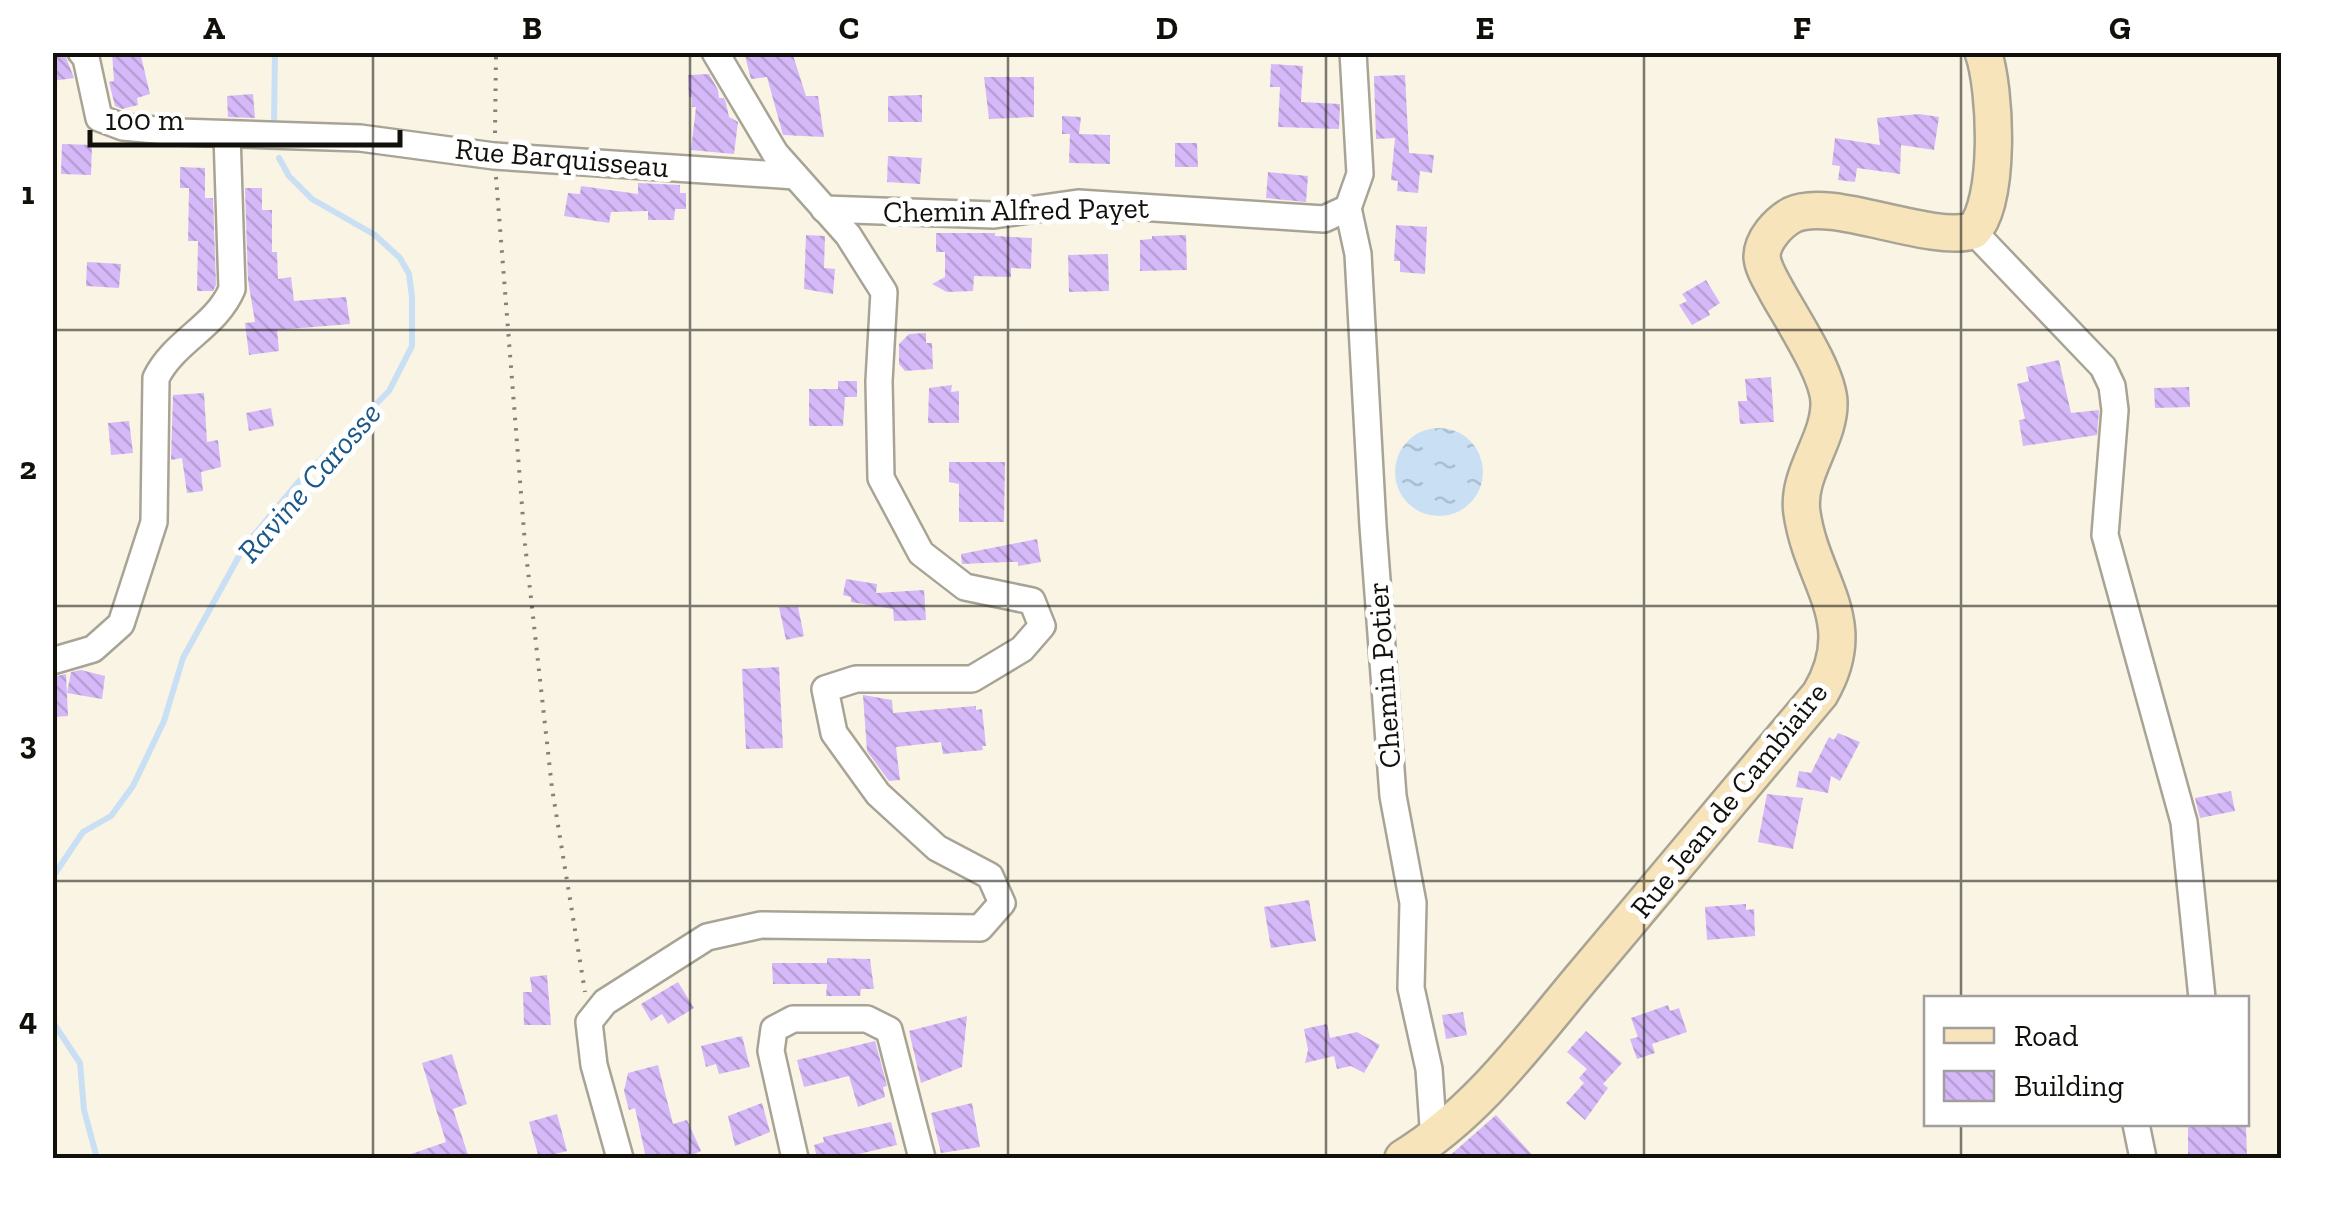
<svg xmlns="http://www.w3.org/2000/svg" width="2334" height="1211" font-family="'Zilla Slab',serif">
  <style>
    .water { fill: url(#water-ripples) }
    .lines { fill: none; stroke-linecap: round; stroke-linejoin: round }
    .stream { stroke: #c9dff4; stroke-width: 6 }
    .building { fill: url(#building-back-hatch) }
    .minor-casing { stroke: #a8a495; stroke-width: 30 }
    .secondary-casing { stroke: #a8a495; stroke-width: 40 }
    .path { stroke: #858177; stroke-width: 4; stroke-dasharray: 2.5 8; stroke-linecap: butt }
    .minor { stroke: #fff; stroke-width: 25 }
    .secondary { stroke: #f7e4ba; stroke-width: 35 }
    .grid { fill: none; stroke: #12100b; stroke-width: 2.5; stroke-opacity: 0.55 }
    .labels { text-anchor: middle; stroke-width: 10; stroke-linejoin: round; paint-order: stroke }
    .street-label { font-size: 30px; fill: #12100b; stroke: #fff }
    .water-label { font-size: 32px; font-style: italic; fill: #1c5887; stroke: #fff }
    .neatline { fill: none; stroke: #12100b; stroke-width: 4 }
    .grid-label { font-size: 32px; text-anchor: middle; font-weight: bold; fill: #12100b }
  </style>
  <defs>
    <pattern id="water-ripples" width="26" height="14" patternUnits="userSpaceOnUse" patternTransform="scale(2.5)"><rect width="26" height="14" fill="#c9dff4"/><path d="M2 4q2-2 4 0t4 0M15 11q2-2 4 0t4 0" fill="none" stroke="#acbed0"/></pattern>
    <pattern id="building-back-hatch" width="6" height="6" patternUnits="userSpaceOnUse" patternTransform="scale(2.5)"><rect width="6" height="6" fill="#d5b8f8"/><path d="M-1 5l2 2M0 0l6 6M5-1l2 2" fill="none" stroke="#b69dd3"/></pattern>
  </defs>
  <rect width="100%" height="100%" fill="#f9f4e4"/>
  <!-- water -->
  <circle class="water" cx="1439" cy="472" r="44"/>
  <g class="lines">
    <!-- stream -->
    <g class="stream">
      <path d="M274,124L275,52"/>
      <path d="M52,878L83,832L111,816L133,786L164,721L183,658L244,547L301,479L389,391L412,346V297L409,274L400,258L375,235L312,199L289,176L279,158"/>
      <path d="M52,1021L80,1063L84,1110L97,1158"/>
    </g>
  </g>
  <!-- building -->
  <g class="building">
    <path d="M112,52H140L150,94L137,98L138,105L122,109L115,106L109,82L114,81Z"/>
    <path d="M744,52H792L806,96H818L824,137L783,135L767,77L751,79Z"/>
    <path d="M65,55L74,78L52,81V56Z"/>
    <path d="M1271,64L1303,66L1301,102L1340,104L1339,129L1278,127L1280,87H1270Z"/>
    <path d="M709,74L718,90L719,98H724L726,103L729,117L738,122L734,154L691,150L696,107H692V97H689L688,75Z"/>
    <path d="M1405,75L1409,153L1434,155L1432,173L1420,171L1418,193L1397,191L1398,181L1391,180L1395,138L1376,139L1374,76Z"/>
    <path d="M984,77H1034V117L989,119Z"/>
    <path d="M253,94L255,118L228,117L227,96Z"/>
    <path d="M922,95V122H888V96Z"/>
    <path d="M1919,114L1939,117L1934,150L1901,145L1900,174L1857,168L1855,182L1838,180L1840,166L1832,165L1835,138L1880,145L1877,118Z"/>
    <path d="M1062,116L1081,117L1079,134L1110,135V164L1069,163L1070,134H1062Z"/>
    <path d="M1175,143H1197L1198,167H1175Z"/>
    <path d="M62,144L92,145L91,175L61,174Z"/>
    <path d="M888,156L922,158L920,184L887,182Z"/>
    <path d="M180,167L205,168V198H213L216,285L213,291H197L198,241H188L189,188H180Z"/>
    <path d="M1268,172L1308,176L1306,202L1266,198Z"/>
    <path d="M638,183L680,185V193H686V209H675L674,220H648V211L611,212L609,223L564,216L568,193L580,194L581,186L638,194Z"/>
    <path d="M245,188H262V210H272V252H277L278,279L291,277L294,301L346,297L350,324L277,330L279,351L249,355L245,323L255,322L248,280Z"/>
    <path d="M1396,225L1427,227L1425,274L1400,272V261H1394Z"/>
    <path d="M936,233H995V236L1032,238L1031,269L1011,268V277L974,276L973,291L947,292L932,284L945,277V252H936Z"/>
    <path d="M806,235L825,236L824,268L835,269L833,294L804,289Z"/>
    <path d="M1186,235L1187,270L1140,271V240L1152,239V236Z"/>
    <path d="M1108,254L1109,291L1069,292L1068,255Z"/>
    <path d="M87,262L121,264L119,288L86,286Z"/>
    <path d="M1706,280L1720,303L1708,311L1710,315L1692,325L1679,305L1687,301L1682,294Z"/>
    <path d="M926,333V343H932L933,369L905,371L899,364V344L909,334Z"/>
    <path d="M2059,360L2071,413L2099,410L2097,435L2023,446L2019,420L2025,419L2017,384L2029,381L2026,367Z"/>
    <path d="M1771,377L1774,422L1740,424L1738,401H1747L1745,379Z"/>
    <path d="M838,381H857V397H845L843,426H809V389H838Z"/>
    <path d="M952,385L951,392L959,391V423H928L929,388Z"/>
    <path d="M2189,387L2190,407L2155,408L2154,388Z"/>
    <path d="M204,393L207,442L218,440L221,467L201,472L203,491L187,493L182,458L171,460L173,395Z"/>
    <path d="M271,408L274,426L249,431L246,413Z"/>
    <path d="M129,421L133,453L111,455L108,423Z"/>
    <path d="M949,462H1005L1004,522H959V484L949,482Z"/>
    <path d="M1037,539L1041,562L1018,566V562H1008L962,564L961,554Z"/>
    <path d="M846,579L877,584L876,593L924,590L926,620L894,621L893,609L851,602V597L843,595Z"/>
    <path d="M779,607H798L804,636L786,640Z"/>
    <path d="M779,667L783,748L746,749L742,669Z"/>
    <path d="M81,670L105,676L102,699L67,693L71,672Z"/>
    <path d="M66,674L68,716L52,717V677Z"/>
    <path d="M863,695L892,700L893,713L976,706V710L982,709L986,746H982L983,750L943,754L941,742L896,747L900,780L889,781L867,751Z"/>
    <path d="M1838,733L1860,742L1840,781L1831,776L1828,793L1796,787L1799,771L1811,773L1829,737L1834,740Z"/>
    <path d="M2231,791L2235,811L2200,818L2195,798Z"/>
    <path d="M1767,794L1803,798L1793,849L1758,842Z"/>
    <path d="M1309,900L1316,941L1271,948L1264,907Z"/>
    <path d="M1746,904V910L1754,909L1755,936L1707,940L1705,907Z"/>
    <path d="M827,958L870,959L874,989H861L860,996H826L827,984H773L772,963H827Z"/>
    <path d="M547,975L551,1025H524L523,992H532L530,977Z"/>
    <path d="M678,982L694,1008L668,1024L662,1014L651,1021L641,1004Z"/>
    <path d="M1668,1005L1670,1011L1679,1008L1687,1032L1652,1044L1655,1053L1637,1059L1630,1039L1638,1037L1631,1018Z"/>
    <path d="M1463,1012L1467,1035L1446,1039L1442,1015Z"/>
    <path d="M967,1016L962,1067L921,1083L909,1031Z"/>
    <path d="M1327,1024L1330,1038L1357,1032L1380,1045L1364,1073L1351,1066L1337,1069L1334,1056L1305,1063L1308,1050L1304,1029Z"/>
    <path d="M1586,1031L1622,1063L1603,1084L1608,1088L1585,1120L1566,1103L1584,1083L1579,1078L1587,1069L1567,1052Z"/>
    <path d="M742,1036L750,1067L719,1074L716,1064L706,1067L701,1046Z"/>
    <path d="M875,1041L887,1086L883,1087L885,1097L858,1107L849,1076L804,1087L797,1060Z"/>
    <path d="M452,1054L467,1104L453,1109L469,1158H406L405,1156L446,1142L422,1063Z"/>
    <path d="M658,1065L673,1124L687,1120L701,1151L685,1158H646L635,1108L629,1110L624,1091L628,1073Z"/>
    <path d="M762,1103L770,1132L735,1146L728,1116Z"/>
    <path d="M972,1103L980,1147L941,1153L931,1113Z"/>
    <path d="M557,1114L567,1151L539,1158L529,1122Z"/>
    <path d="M1496,1115L1535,1158H1447Z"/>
    <path d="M891,1122L897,1145L842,1158H817L814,1145L824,1142L823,1137Z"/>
    <path d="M2188,1126L2246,1127L2247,1158H2188Z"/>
  </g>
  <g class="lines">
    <defs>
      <g id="minor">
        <path d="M81,52L86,58L99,118L123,127L178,132L360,138L494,156L795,176"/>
        <path d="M1348,208L1358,254L1373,526L1393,796L1413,903L1411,988L1429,1069L1434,1140"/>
        <path d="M824,209L994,215L1078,203L1324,219L1348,208L1360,174L1353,52"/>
        <path d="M1973,231L2103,367L2112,386L2115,410L2105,535L2184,822L2202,998"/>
        <path d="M52,661L93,649L121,624L154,522L156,378C174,341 216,327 232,289L227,134"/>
        <path d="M2136,1124L2143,1158"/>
        <path d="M620,1158L594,1065L589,1022L605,1002L707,937L761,925L980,928L1002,903L990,876L937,848L878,794L834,733L825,689L856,679H972L1022,649L1042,626L1032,601L965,587L921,553L881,478L879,381L884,292L848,235L775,153L715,52"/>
        <path d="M795,1158L771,1051L774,1029L793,1019H867L889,1030L922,1158"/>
      </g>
      <path id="secondary" d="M1403,1158C1479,1112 1532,1036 1589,969C1666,877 1743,786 1820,694C1863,621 1812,583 1802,513C1796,474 1830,440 1829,402C1828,373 1792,319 1777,292C1772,282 1763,269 1762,257C1762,240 1778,223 1792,215C1831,196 1926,243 1973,231C2001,203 1996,88 1983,52"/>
    </defs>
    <!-- minor casing -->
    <use href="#minor" class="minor-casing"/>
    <!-- secondary casing -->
    <use href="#secondary" class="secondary-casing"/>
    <!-- path -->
    <g class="path">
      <path d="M495,133L496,52"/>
      <path d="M496,177L525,544L552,788L585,992"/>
    </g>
    <!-- minor -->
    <use href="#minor" class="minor"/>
    <!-- secondary -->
    <use href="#secondary" class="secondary"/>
  </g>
  <!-- grid -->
  <path class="grid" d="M373,52V1158M690,52V1158M1008,52V1158M1326,52V1158M1644,52V1158M1961,52V998M52,330H2282M52,606H2282M52,881H2282M1961,1124V1158"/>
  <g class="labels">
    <!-- street labels -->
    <g class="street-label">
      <text transform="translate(562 158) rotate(5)" y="10">Rue Barquisseau</text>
      <text transform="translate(1016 210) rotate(-1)" y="10">Chemin Alfred Payet</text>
      <text transform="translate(1384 675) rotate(-94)" y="10">Chemin Potier</text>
      <text transform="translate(1729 800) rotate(-51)" y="10">Rue Jean de Cambiaire</text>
    </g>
    <!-- water labels -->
    <g class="water-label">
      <text transform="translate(309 482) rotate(-49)" y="11">Ravine Carosse</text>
    </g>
  </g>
  <!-- border -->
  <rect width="2334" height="1211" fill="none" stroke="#ffffff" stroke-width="110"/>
  <!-- legend -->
  <rect x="1924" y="996" width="325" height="130" fill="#ffffff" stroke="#a09f9d" stroke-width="2.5"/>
  <rect x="1944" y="1028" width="50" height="15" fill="#f7e4ba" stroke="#a09f9d" stroke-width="2.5"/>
  <text x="2014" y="1046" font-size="30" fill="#12100b">Road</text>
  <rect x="1944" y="1071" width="50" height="30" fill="url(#building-back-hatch)" stroke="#a09f9d" stroke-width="2.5"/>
  <text x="2014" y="1096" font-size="30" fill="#12100b">Building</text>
  <!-- scale -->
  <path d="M90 130v15h310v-15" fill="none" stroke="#12100b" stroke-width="5"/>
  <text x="105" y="130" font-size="30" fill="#12100b" stroke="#ffffff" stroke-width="8" paint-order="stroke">100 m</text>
  <rect x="55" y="55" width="2224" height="1101" class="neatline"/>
  <g class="grid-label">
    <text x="214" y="39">A</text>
    <text x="532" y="39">B</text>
    <text x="849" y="39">C</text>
    <text x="1167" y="39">D</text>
    <text x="1485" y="39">E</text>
    <text x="1802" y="39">F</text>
    <text x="2120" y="39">G</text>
    <text x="28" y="204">1</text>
    <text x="28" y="479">2</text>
    <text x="28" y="754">3</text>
    <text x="28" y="1030">4</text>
  </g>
</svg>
